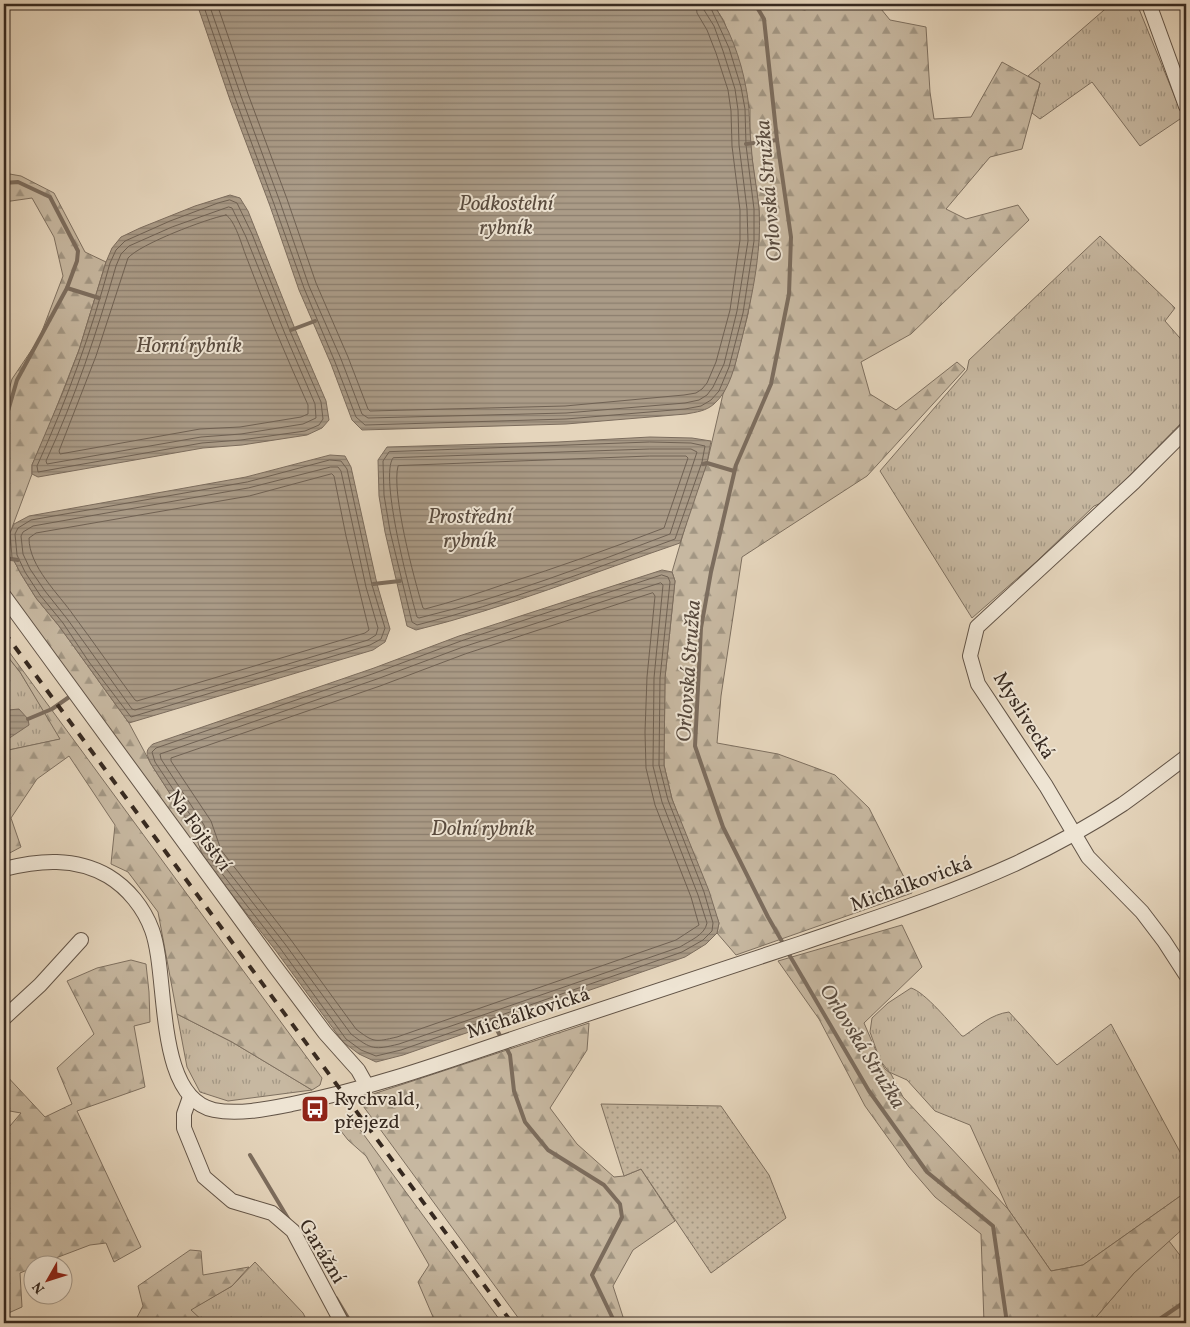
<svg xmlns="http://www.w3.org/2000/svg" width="1190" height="1327" font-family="Vollkorn,serif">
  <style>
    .grass { fill: url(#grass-tufts); stroke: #7e7060 }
    .forest { fill: url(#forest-firs); stroke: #7e7060 }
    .garden { fill: url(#garden-dots); stroke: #7e7060 }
    .water { fill: url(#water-rules); stroke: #7c6d5e }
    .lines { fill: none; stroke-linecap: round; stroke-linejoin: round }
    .shore { stroke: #706254; stroke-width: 1 }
    .stream { stroke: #7c6d5e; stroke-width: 4 }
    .minor-casing { stroke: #625447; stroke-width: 16 }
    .minor { stroke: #eee4d3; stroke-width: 14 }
    .rail { stroke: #362920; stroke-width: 4; stroke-dasharray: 9 9; stroke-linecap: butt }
    .labels { text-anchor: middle; stroke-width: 4; stroke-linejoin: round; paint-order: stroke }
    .street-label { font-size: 20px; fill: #362920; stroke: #eee4d3 }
    .poi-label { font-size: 20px; fill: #362920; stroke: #eee4d3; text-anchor: start }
    .water-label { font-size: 21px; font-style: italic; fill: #594b3f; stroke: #eee4d3 }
  </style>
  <defs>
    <pattern id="grass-tufts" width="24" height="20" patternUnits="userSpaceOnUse" patternTransform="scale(1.25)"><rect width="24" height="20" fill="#c7b8a1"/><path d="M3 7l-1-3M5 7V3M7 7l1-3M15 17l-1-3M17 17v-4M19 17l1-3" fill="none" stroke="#a29683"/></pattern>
    <pattern id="forest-firs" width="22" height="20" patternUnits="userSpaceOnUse" patternTransform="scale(1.25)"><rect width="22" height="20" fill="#c7b8a1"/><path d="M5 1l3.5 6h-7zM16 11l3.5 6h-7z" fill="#a29683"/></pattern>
    <pattern id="garden-dots" width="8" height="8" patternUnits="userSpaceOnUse" patternTransform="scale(1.25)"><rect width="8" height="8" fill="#c7b8a1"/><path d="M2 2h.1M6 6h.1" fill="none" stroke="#a29683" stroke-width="1.8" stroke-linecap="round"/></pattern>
    <pattern id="water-rules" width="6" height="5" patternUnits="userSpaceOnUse" patternTransform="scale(1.25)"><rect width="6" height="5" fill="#aa9b87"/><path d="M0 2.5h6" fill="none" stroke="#8b7e6e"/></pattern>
  </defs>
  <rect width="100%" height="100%" fill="#e5d5bc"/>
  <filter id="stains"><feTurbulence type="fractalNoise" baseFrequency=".004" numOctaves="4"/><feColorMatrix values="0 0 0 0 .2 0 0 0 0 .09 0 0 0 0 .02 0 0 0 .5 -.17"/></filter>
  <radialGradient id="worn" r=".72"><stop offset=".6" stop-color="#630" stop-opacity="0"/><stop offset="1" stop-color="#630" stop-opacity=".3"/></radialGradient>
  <!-- grass -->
  <g class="grass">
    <path d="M1111,4H1137L1183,117L1140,146L1092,82L1040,119L1032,113L1040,83L1028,76Z"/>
    <path d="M1100,236L1175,308L1165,321L1186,345V418L1104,502L1094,506L1036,562L972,618L880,471L967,370L969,360Z"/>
    <path d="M4,652L20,672L61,739L4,751V738L8,739V710L4,722Z"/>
    <path d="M911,988C925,992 951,1024 962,1036H964C978,1026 992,1014 1009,1012L1057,1065L1111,1024L1186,1163V1192L1083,1265L1051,1271L1008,1209L970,1125L935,1111L907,1080L889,1072L880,1060L870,1032L872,1018L888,1003Z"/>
    <path d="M177,1014L232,1042L312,1090L228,1101L200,1092L187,1067Z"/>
    <path d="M1169,1241L1186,1263V1323H1091L1134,1273Z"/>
    <path d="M255,1262L303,1313L308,1323H205L190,1310L232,1286Z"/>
  </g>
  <!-- forest -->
  <g class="forest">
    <path d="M713,4H792L793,8L805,10L816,4H877L890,20L926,27L930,92L934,119L971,117L1002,62L1040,83L1022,149L990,157L946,209L966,219L1018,205L1029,220L911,334L861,362L870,394L896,410L957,362L965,369L867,476L742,557L721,696L717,743L778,754L835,775L869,808L912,893L736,955L717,933L719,923L672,799L664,765L665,678L675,581L672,572L691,507L707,463L723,394L734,368L748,314L759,241V209L750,144V109L724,21Z"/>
    <path d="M4,173L21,176L54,193L85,252L106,262L79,350L48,429L32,465V474L10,533L12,557L21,574L36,598L59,626L129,723L151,764L194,831L204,859L4,587V408L12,379L39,339L63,276L54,237L32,198L4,202Z"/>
    <path d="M4,645L322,1078L320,1085L312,1090L232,1042L177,1014L158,912L128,872L111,864L115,825L69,756L37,779L11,818L21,847L4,856V751L60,739L20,672L4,652Z"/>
    <path d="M902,925L922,967L864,1023L880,1060L885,1069L891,1074L903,1097L1008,1209L1051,1271L1083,1265L1186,1192V1226L1134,1273L1091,1323H984L981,1234L935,1197L909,1167L865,1106L819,1019L778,961Z"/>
    <path d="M131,960L146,964L149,992L150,1022L134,1026L145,1087L77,1111L141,1247L114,1262L106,1243L90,1245L40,1264H32V1268L20,1273L22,1307L4,1315V1133L21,1113L4,1110V1073L45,1117L72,1104L57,1068L94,1034L67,981L97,968Z"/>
    <path d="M589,1023L587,1050L550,1108L577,1144L614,1177L624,1176L641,1169L675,1221L633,1250L613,1286L625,1323H522L358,1099Z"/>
    <path d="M353,1120L502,1323H421L433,1317L418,1282L429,1265L366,1156L348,1140L337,1126Z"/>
    <path d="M190,1250L201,1251L203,1275L249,1267L232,1286L191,1310L205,1323H134L143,1306L138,1286Z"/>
  </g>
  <!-- garden -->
  <path class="garden" d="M601,1104L721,1106L769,1175L786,1218L711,1273L641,1169L624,1176Z"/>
  <!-- water -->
  <g class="water">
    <path d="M197,4H713C729,27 741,59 746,88C750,106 749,125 751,144C752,165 757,187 759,208C762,254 751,302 740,346C735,365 730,390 714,404C706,411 697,412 686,414L566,424L362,430L352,420L331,364L299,290L270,206L230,100Z"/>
    <path d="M230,195L240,198L248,211L295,329L326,401L329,420L322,428L307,435L242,445L203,448L38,477L32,474V465L63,392L79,350L106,262L112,248L121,237L140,228L195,206Z"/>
    <path d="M650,437L692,438L711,441L707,463L680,543C592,573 506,608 416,630L407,626L385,532L379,496L378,460L387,447L558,442Z"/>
    <path d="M330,455L345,456L351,467L377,584L390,629L385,642L373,650L129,723L59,626L36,598L21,574L12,557L10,533L14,524L29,516L246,477Z"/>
    <path d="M662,570L672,572L675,581L665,678L664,765L672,799L709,891L719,923L717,933L706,944L685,957L403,1055L376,1062L359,1054L343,1042L276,951L204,859L194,831L151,764C147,755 144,751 153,744L374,668L459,636Z"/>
    <path d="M19,709L28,719L29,725L8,739L4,738V722L8,710Z"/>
  </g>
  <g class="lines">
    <!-- shore -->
    <g class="shore">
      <path d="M203,4L235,98L274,204L304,288L335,362L356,417L365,425L566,419L685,409L701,406L711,400L719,391L729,367L743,313L754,241V209L746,145L745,109L741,87L729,48L709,4"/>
      <path d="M209,4L241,96L280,202L309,286L341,359L362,414L368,418L566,413L685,403L699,400L707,395L713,387L724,364L737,311L748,241L747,209L739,145L738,110L735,89L723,51L714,26L704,10L703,4"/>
      <path d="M217,4L248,94L287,199L316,283L348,357L368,409L370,411L565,406L684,395L696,393L702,389L707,383L716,362L730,310L740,240V210L732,146L731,111L728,90L716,53L707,30L697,13L696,4"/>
      <path d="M230,200L237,203L252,234L290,331L321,402L323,419L319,425L305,431L241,440L202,443L38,472L37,466C67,400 91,333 110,263L116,250L125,241L170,221L218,203Z"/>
      <path d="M229,207L232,208L246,237L285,334L315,404L316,418L303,424L241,434L201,437L47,464L46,461C75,398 97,332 116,266L121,254L129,246L172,227Z"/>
      <path d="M226,215C235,220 242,246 246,256C265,307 286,356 308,405V414L301,417L240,427L200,429L60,454L59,451L96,356L128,258C140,244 206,219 226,215Z"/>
      <path d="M650,442L691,443L705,446L702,462L675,539C591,570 505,603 417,625L412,622L390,531L384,495L383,461L389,452Z"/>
      <path d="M650,449H691L697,452L670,534C588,565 505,597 419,618L417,617C410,592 379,476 393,458Z"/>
      <path d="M650,456H686L688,458L664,528C612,548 559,567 505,584C479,593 452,602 425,609L423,608C414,579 391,492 398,466Z"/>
      <path d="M330,460L341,461L347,469L372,585L385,628L381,639L370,645L131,717L89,662L63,623L40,595L25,572L17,555L15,534L18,528L31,520L247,482Z"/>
      <path d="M331,467H338L341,471L366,587L378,628L376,635L368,640L135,710L132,709L68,620L45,591L30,569L23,554L21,536L23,532L33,526L248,488Z"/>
      <path d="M332,474L334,476L346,536L369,630L365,633L137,701L135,700C114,672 95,644 74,616C59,594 29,567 29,538L36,533L249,496Z"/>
      <path d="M662,575L668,577L670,582L660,678L659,765L668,800L704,892L713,923L712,931L703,940L682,952L401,1050L376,1056L361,1050L346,1039L280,948L209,857L199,828L155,762L152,752L156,748L375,673L461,641Z"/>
      <path d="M661,583L663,585L654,678L653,766L662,802L698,895L707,923C705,935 689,941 680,947L399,1044C374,1050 372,1050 351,1034L285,944L214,853L204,825L161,759L160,754L377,679L463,647Z"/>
      <path d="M653,593L655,596L647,677L645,732L646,768L655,805L691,897L699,925L676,940L397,1037C375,1042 374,1043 356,1029L291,940L221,850L211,821L171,761V758L380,686L465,654Z"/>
    </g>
    <!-- stream -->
    <g class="stream">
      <path d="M755,4L764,19L777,140L791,237L789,294L771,384L736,465L711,572L701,628L695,746L723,827L768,917L784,945"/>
      <path d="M746,144L777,140"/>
      <path d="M4,183L18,182L50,197L78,251L77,261L67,288L17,380L6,418L7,470L4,481"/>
      <path d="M67,288L99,298"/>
      <path d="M291,330L315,321"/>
      <path d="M703,464L707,463L734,471"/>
      <path d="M4,558L18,560"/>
      <path d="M373,584L400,581"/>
      <path d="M28,719L52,709L72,695"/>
      <path d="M787,951L869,1091L927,1172L993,1226L1007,1323"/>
      <path d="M492,1020L510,1055L514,1091L525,1122L548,1150L604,1185L620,1204L622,1217L592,1275L615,1323"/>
      <path d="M250,1155L289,1220"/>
      <path d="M336,1298L351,1323"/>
      <path d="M1154,1323L1186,1301"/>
    </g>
    <defs>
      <g id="minor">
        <path d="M1149,4L1186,106"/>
        <path d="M1186,430L1134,482L977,627L970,656L978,684L1046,786L1088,857L1142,912L1164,941L1186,975"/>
        <path d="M4,596L274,965L325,1033L358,1070L367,1086"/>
        <path d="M4,869C39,860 75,857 108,876C128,888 144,908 152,930C169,976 154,1097 214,1110C238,1115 267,1109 292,1104C380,1087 466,1054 551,1026C635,998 719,971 802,943C875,918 947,895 1017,863C1053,846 1090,826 1123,804C1144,789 1165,773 1186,757"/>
        <path d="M4,1018L40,985L81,940"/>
        <path d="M190,1097L184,1114V1128L204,1177L232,1201L272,1213L293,1231L342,1323"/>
      </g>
    </defs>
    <!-- minor casing -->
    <use href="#minor" class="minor-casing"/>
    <!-- minor -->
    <use href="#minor" class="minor"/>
    <!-- rail -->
    <path class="rail" d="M4,632L512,1323"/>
  </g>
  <!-- icons -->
  <defs>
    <symbol id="bus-square" viewBox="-11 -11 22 22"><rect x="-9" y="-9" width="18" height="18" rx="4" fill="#8f2418" stroke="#eee4d3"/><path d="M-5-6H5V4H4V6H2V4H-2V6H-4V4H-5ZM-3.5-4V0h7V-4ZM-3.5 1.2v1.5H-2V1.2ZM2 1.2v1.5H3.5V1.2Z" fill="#fff"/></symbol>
  </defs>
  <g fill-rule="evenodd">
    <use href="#bus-square" x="299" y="1093" width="32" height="32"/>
  </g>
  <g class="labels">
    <!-- street labels -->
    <g class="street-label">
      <text transform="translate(1025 715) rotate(58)" y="7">Myslivecká</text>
      <text transform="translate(200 830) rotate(54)" y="7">Na Fojtství</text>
      <text transform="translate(911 883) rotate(-20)" y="7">Michálkovická</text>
      <text transform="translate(528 1012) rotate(-18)" y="7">Michálkovická</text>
      <text transform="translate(323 1251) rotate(59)" y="7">Garážní</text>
    </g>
    <!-- poi labels -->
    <g class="poi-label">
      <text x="334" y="1105">Rychvald,<tspan x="334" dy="23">přejezd</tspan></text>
    </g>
    <!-- water labels -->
    <g class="water-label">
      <text transform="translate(768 191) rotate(-95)" y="7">Orlovská Stružka</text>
      <text x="506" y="210">Podkostelní<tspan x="506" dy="24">rybník</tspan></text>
      <text x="189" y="352">Horní rybník</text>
      <text x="470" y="523">Prostřední<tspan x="470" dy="24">rybník</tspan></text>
      <text transform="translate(688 671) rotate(-86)" y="7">Orlovská Stružka</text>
      <text x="483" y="835">Dolní rybník</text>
      <text transform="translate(863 1046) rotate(58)" y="7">Orlovská Stružka</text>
    </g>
  </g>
  <!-- margin -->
  <rect width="1190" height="1327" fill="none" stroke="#e5d5bc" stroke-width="20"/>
  <rect x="5" y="5" width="1180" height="1317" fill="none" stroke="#362920" stroke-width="2.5"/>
  <rect x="10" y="10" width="1170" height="1307" fill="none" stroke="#362920"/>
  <!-- north arrow -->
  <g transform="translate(48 1280) rotate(231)"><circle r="24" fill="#eee4d3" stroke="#a4998b"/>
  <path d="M0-4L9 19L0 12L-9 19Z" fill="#8f2418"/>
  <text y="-8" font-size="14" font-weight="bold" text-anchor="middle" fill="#362920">N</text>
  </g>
  <rect width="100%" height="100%" filter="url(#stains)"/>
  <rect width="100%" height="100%" fill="url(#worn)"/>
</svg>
